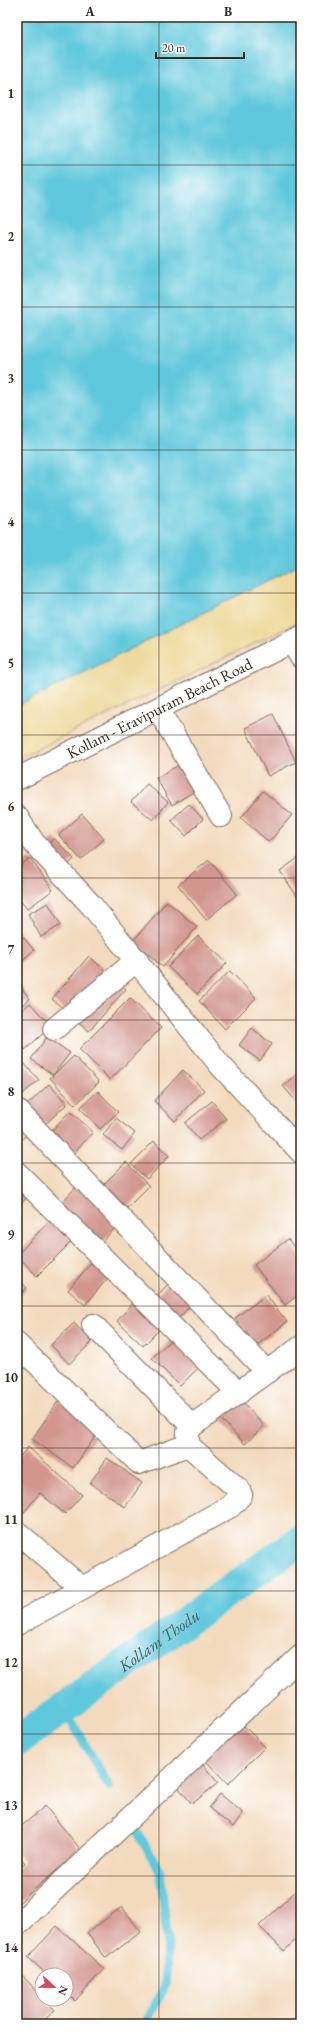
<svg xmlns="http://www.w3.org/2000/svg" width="318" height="2041" font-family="'EB Garamond',serif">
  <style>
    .sand { fill: #eeda9e; stroke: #94825e }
    .water { fill: #60c8dc; stroke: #4e797d }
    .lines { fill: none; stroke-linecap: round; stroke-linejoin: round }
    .stream { stroke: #60c8dc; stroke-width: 9 }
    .canal { stroke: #60c8dc; stroke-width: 31 }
    .building { fill: #d2968e }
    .minor-casing { stroke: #7b6856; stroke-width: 24 }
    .major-casing { stroke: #7b6856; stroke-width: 24 }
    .minor { stroke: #fff; stroke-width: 22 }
    .major { stroke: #fff; stroke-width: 22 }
    .grid { fill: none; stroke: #3b2a1e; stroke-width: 1; stroke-opacity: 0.55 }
    .labels { text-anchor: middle; stroke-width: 3.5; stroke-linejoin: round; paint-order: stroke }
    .street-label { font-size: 16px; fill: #3b2a1e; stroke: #fff }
    .water-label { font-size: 17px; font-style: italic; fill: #486160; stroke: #fff }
    .neatline { fill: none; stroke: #3b2a1e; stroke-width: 1.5 }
    .grid-label { font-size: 13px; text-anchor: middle; font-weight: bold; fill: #3b2a1e }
  </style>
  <rect width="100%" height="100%" fill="#fff"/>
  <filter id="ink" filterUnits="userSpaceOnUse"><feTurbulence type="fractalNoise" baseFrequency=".025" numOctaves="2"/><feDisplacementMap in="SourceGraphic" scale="8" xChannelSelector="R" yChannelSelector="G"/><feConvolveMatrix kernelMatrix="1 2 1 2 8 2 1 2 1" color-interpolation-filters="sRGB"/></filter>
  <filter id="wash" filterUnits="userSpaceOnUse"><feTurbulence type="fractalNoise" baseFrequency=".012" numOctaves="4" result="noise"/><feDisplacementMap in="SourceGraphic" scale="16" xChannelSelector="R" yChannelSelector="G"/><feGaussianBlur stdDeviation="0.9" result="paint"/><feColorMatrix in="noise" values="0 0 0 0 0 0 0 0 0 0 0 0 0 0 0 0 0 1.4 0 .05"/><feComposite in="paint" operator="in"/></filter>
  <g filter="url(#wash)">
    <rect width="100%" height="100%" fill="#f3dabd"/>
    <!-- sand -->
    <path class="sand" d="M301,462V621L17,759V674Z"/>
    <!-- water -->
    <path class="water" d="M17,17H301V564L17,706Z"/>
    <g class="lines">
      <!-- stream -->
      <g class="stream">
        <path d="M63,1707L109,1786"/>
        <path d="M137,1832L160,1871L168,1944L165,1986L145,2024"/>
      </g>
      <!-- canal -->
      <path class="canal" id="s1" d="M17,1741L301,1540"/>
    </g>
    <g id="blocks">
      <!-- building -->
      <g class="building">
        <path d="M273,714L296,762L268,776L245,728Z"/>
        <path d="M182,763L198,789L172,805L156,778Z"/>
        <path d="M147,784L168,802L153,820L131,802Z"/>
        <path d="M263,791L292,815L269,842L241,818Z"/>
        <path d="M189,804L203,819L186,836L171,820Z"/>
        <path d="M82,814L104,839L81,860L59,835Z"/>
        <path d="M54,838L74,859L60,872L40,851Z"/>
        <path d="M301,856V893L297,896L280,871Z"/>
        <path d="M30,858L53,890L27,909L17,896V868Z"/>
        <path d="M209,860L237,894L206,920L178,885Z"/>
        <path d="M167,901L197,927L163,967L133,941Z"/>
        <path d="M48,903L61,925L41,937L28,914Z"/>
        <path d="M17,930L34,950L17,965Z"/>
        <path d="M198,936L227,963L197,994L168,967Z"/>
        <path d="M89,956L126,989L89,1031L52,999Z"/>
        <path d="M230,971L256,998L225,1029L199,1001Z"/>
        <path d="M17,982L30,999L17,1009Z"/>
        <path d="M130,998L161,1028L110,1080L79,1049Z"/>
        <path d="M30,1003L51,1026L25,1050L17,1041V1015Z"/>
        <path d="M252,1028L272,1044L260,1061L239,1045Z"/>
        <path d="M47,1037L70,1053L53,1075L31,1059Z"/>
        <path d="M74,1056L99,1082L75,1105L50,1078Z"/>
        <path d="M22,1061L39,1080L17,1099V1065Z"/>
        <path d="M183,1070L204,1090L175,1121L154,1101Z"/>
        <path d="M301,1070V1107L283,1086Z"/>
        <path d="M49,1084L67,1104L41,1128L23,1109Z"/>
        <path d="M98,1091L118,1112L100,1129L80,1108Z"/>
        <path d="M212,1101L226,1119L199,1140L185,1123Z"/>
        <path d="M70,1111L93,1132L73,1154L50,1132Z"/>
        <path d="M17,1114L32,1128L17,1145Z"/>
        <path d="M116,1118L135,1133L122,1150L103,1135Z"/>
        <path d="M154,1141L169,1156L147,1179L131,1164Z"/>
        <path d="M126,1162L149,1186L127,1208L104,1184Z"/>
        <path d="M17,1175L33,1191L17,1208Z"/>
        <path d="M80,1183L121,1222L97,1247L56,1208Z"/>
        <path d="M50,1220L72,1241L37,1276L17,1255Z"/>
        <path d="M288,1239L301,1257V1293L285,1305L254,1265Z"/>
        <path d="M96,1257L113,1272L85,1305L68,1290Z"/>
        <path d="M17,1277L27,1288L17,1298Z"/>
        <path d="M171,1281L193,1303L174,1323L152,1301Z"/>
        <path d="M266,1295L287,1322L256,1346L235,1318Z"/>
        <path d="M136,1300L163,1326L143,1346L117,1321Z"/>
        <path d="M74,1323L92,1342L69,1364L51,1345Z"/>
        <path d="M173,1338L201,1365L180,1386L152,1358Z"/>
        <path d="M59,1400L100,1430L73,1468L32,1439Z"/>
        <path d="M241,1400L264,1426L245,1444L221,1419Z"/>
        <path d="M28,1447L82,1495L65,1514L40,1493L20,1517L17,1514V1460Z"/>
        <path d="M107,1458L142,1483L125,1507L90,1483Z"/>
        <path d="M240,1722L265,1747L228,1784L203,1758Z"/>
        <path d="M199,1760L218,1783L192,1804L174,1782Z"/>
        <path d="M220,1794L243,1813L233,1827L209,1808Z"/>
        <path d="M45,1806L81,1850L17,1904V1869L25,1863L17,1853V1830Z"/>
        <path d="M301,1886V1935L284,1951L259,1926Z"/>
        <path d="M122,1907L141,1932L106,1958L87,1933Z"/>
        <path d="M57,1926L104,1969L75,2001L66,1992V1975H47L28,1957Z"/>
        <path d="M20,1973L42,1997V1999H44L55,2010L40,2024H17V1976Z"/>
      </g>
    </g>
  </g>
  <g filter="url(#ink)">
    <use href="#blocks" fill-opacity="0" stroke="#7b6856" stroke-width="1"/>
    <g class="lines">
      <defs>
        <g id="minor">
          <path d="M292,642L301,657"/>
          <path d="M158,709L221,816"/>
          <path d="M17,817L34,843L92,906L221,1066L301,1152"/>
          <path d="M54,1029L137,960"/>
          <path d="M17,1110L267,1372"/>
          <path d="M17,1173L239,1393"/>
          <path d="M93,1325L192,1426"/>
          <path d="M17,1344L139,1463L188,1445"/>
          <path d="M17,1532L82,1588"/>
          <path d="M17,1624L231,1506L241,1495L239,1490L188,1445V1432L192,1426L301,1347"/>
          <path d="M17,1925L301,1656"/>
        </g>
        <g id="major">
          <path id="s2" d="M17,779L301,637"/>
        </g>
      </defs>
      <!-- minor casing -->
      <use href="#minor" class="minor-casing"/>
      <!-- major casing -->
      <use href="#major" class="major-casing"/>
      <!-- minor -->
      <use href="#minor" class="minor"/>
      <!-- major -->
      <use href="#major" class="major"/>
    </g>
  </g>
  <!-- grid -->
  <path class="grid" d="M159,17V2024M17,165H301M17,307H301M17,450H301M17,593H301M17,735H301M17,878H301M17,1020H301M17,1163H301M17,1306H301M17,1448H301M17,1591H301M17,1734H301M17,1876H301"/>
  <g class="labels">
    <!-- street labels -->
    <g class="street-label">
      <text dy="6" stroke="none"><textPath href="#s2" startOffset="159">Kollam - Eravipuram Beach Road</textPath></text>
    </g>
    <!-- water labels -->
    <g class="water-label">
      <text dy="6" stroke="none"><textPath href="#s1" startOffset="174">Kollam Thodu</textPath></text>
    </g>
  </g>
  <!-- margin -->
  <rect width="318" height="2041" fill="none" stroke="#fff" stroke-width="44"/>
  <!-- north arrow -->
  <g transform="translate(54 1987) rotate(112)"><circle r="19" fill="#ffffff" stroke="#b1aaa5"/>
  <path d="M0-3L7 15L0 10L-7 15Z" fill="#d1495b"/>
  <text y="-6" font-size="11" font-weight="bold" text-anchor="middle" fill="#3b2a1e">N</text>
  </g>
  <!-- scale -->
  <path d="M156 52v6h88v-6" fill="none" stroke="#3b2a1e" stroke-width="2"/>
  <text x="162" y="52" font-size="12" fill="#3b2a1e" stroke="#ffffff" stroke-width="3" paint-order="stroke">20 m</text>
  <rect x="22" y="22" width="274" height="1997" class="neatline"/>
  <g class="grid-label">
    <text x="90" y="16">A</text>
    <text x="228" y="16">B</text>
    <text x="11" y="98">1</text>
    <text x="11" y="241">2</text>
    <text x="11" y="383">3</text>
    <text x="11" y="526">4</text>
    <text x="11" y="668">5</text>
    <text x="11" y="811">6</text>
    <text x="11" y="954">7</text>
    <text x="11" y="1096">8</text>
    <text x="11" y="1239">9</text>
    <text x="11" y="1382">10</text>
    <text x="11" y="1524">11</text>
    <text x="11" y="1667">12</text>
    <text x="11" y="1810">13</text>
    <text x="11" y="1952">14</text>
  </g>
</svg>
